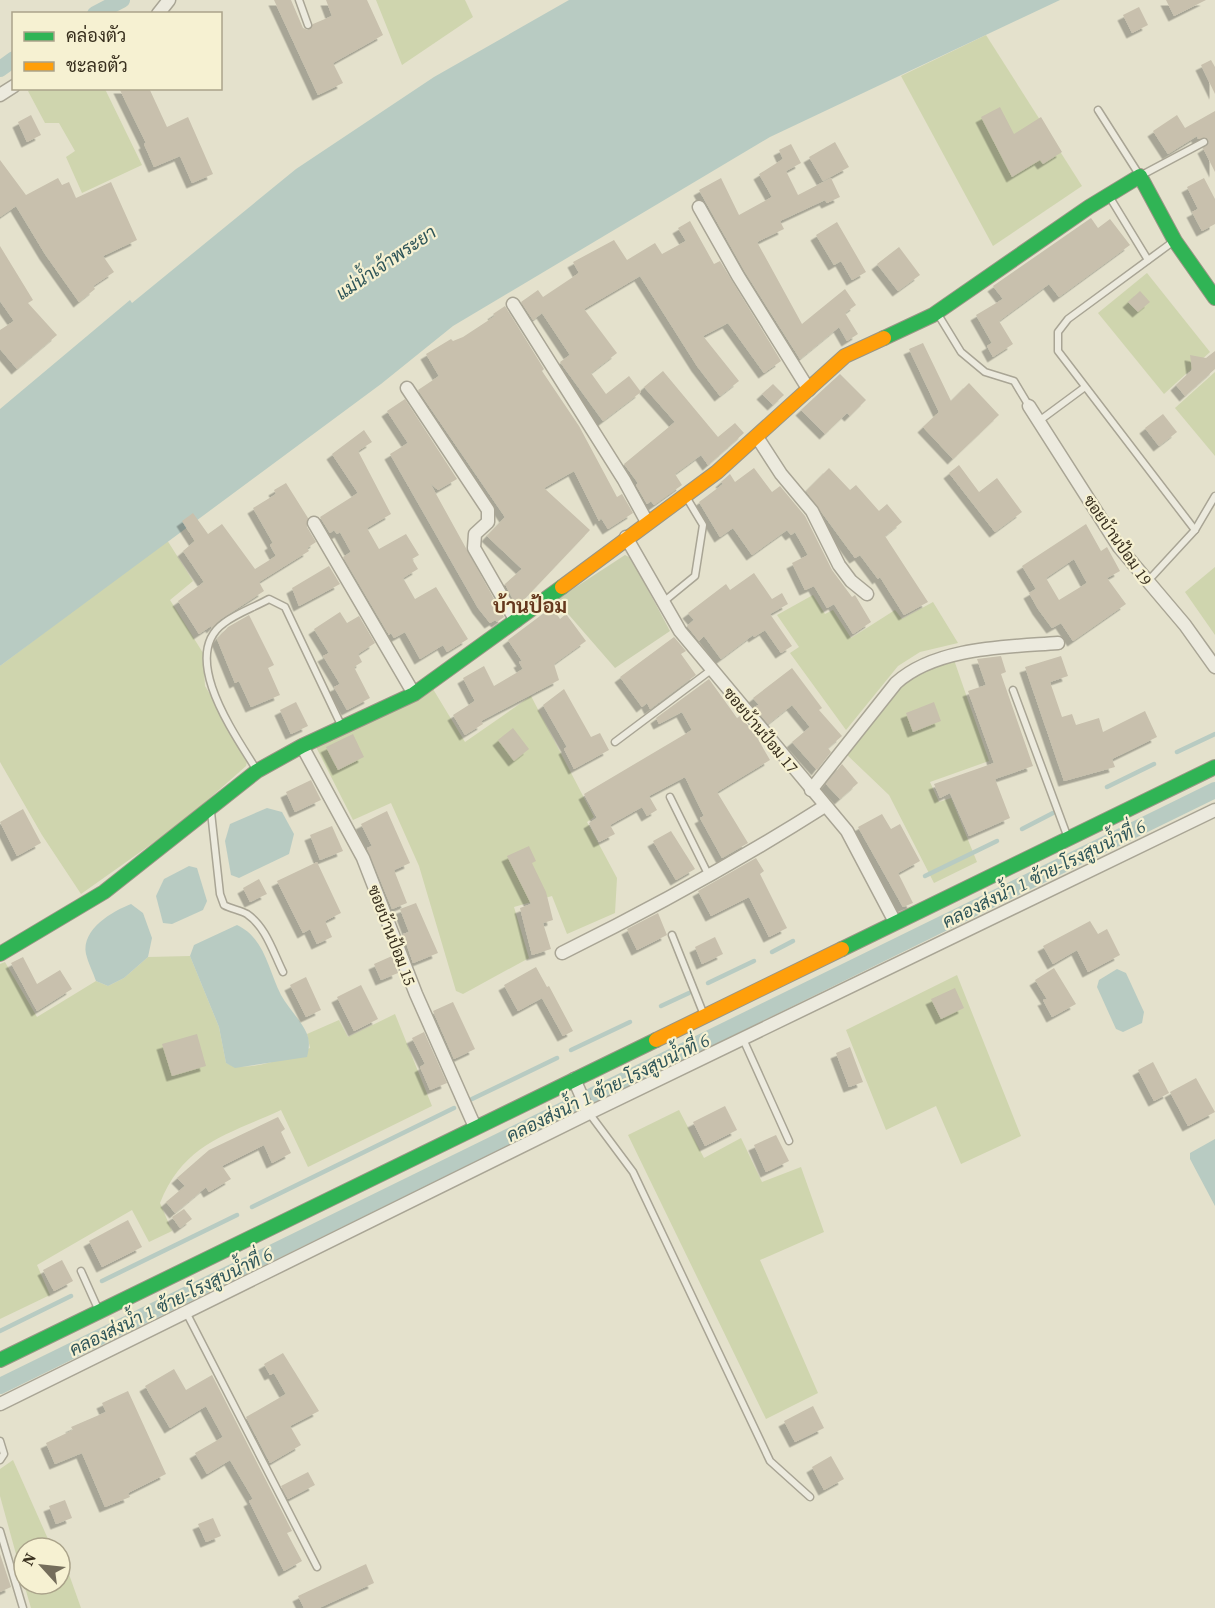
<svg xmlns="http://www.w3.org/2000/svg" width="1215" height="1608" font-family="'Source Serif 4',Sarabun,serif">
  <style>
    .green { fill: #cfd5ae }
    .cemetery { fill: #cacfae }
    .water { fill: #b8cbc2 }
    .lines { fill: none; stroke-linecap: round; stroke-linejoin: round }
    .stream { stroke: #b8cbc2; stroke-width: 4.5 }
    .canal { stroke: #b8cbc2; stroke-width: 16 }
    .building { fill: #c8c0ad; fill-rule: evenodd; filter: url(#shadow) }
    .lane-casing { stroke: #a9a595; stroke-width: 9 }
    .street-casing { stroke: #a9a595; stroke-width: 15 }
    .fast-casing { stroke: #999585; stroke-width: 16 }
    .slow-casing { stroke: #999585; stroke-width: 16 }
    .lane { stroke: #eceade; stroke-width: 6 }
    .street { stroke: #eceade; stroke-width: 12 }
    .fast { stroke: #30b455; stroke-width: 14 }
    .slow { stroke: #ff9f0a; stroke-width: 14 }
    .labels { text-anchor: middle; stroke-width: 4.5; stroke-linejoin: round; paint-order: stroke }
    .street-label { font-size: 16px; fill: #382f1e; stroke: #f6f1d2 }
    .water-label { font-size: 18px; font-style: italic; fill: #2d5458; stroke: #f6f1d2 }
    .quarter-label { font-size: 20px; font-weight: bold; fill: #65381d; stroke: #f6f1d2 }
  </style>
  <defs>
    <filter id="shadow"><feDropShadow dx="-5.5" dy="5.5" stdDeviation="0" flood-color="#0004"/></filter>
  </defs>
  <rect width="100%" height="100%" fill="#e4e1cc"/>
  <!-- green -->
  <g class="green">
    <path d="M376,0H465L473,17L402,65Z"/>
    <path d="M986,35L1082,186L993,246L901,76Z"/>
    <path d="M33,88L105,89L142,165L82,193L66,157L75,151L59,123H45L28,91Z"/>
    <path d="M1147,273L1210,352L1164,394L1098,313Z"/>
    <path d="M1215,372V456L1175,408Z"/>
    <path d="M167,540L193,581L170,600L203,653L205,686L248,757L246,766L184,821L81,894L42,835L0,762V666Z"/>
    <path d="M1215,567V635L1185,592Z"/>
    <path d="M813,595L825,614L833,610L851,638L895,610L902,619L933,602L958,643L920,652L898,666L846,730L790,653L799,647L777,615Z"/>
    <path d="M953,657L989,761L930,782L939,802L951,798L977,862L934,883L889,795L844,752L908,674Z"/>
    <path d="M433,689L465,742L531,696L594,817L587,822L617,878L615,913L567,934L552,896L514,907L529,958L463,994L456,991L419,866L391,803L353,820L316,747Z"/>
    <path d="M190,956L219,1027L226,1063C248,1074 288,1057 310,1048L307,1034L339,1020L348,1037L395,1014L432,1106L308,1167L281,1110C227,1135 184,1143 160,1203L172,1231L149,1242L132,1210L37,1265L50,1295L0,1319V964L5,962L37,1017L96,981L108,986L124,978L148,957Z"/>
    <path d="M957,975L1021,1136L961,1164L936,1106L886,1130L846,1030Z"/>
    <path d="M679,1110L704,1158L741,1138L762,1182L801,1167L824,1232L760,1260L818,1393L766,1419L628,1135Z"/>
    <path d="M13,1460L52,1548H24V1583L0,1496V1469Z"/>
    <path d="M60,1549L81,1608H31L24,1584H60Z"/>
  </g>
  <!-- cemetery -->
  <path class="cemetery" d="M625,555L631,558L670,631L615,668L556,600Z"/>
  <!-- water -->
  <g class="water">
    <path d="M569,0H1060L770,137L453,326L381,384L0,666V409L130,300L132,303L296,169L434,77Z"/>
    <path d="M267,808L282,812L294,834L289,854L239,878L231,875L225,841L230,824Z"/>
    <path d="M189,866L197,868L207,901L203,910L172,924L163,923L156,896L164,879Z"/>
    <path d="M131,904L143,913L152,938L148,957L124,978L108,986L96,981C93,972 88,963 86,954C81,929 113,911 131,904Z"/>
    <path d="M237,925C265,938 268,970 281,995C288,1008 301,1020 307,1034C310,1042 309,1049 307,1057L235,1068L226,1063L219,1027L190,956L194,945Z"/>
    <path d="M1117,969L1126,973L1144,1012L1142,1023L1123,1032L1116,1029L1097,987L1099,980Z"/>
    <path d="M1215,1139V1206L1190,1159V1153Z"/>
  </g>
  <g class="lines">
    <!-- stream -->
    <g class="stream">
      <path d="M1177,752L1215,734"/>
      <path d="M1107,787L1154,764"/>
      <path d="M1022,829L1053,813"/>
      <path d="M925,876L997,841"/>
      <path d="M772,952L793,941"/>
      <path d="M708,983L754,961"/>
      <path d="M661,1006L689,993"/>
      <path d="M571,1050L630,1022"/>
      <path d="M472,1099L557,1058"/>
      <path d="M252,1207L454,1108"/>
      <path d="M102,1281L237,1215"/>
      <path d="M0,1331L71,1296"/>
    </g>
    <!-- canal -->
    <g class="canal">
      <path d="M95,14L122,0"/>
      <path d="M0,69L14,59"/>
      <path d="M0,1386L1215,790"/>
    </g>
  </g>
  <!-- building -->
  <g class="building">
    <path d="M274,0H291L303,28L308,30L313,24L332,16L326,0H367L383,35L333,63L343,83L318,95Z"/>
    <path d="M1166,0H1206L1174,16Z"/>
    <path d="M1139,7L1148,25L1132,33L1123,15Z"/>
    <path d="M1211,60L1215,67V94L1201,65Z"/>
    <path d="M119,88H149L167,127L188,117L213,174L192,183L180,156L154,167L144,144L146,143Z"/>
    <path d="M1000,107L1014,134L1041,117L1062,152L1043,164L1040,160L1012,177L981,117Z"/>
    <path d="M1215,111V172L1203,148L1209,144L1207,138L1198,139L1197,136L1168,154L1153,131L1177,115L1185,128Z"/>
    <path d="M31,115L41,135L27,142L18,122Z"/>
    <path d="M835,142L849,167L823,181L809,157Z"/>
    <path d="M791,144L801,163L786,171L798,195L831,178L840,197L827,203L825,200L780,221L784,229L757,242L802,324L845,289L856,305L845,313L858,334L847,341L839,327L800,359L745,272L699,190L721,178L739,215L772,197L759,174L783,159L779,150Z"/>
    <path d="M0,160L26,195L58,178L62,185L69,182L76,198L111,182L137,240L103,256L114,272L93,286L95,289L79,302L45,254L16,206L0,217Z"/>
    <path d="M1204,178L1215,199V224L1202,231L1192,212L1198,209L1187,187Z"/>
    <path d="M1091,218L1098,228L1110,219L1130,245L1059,297L1049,284L999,321L1013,344L993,357L987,346L992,343L976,315L1003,299L993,286Z"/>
    <path d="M690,221L714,264L720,261L781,361L764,373L728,323L703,336L739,381L720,396L697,366L640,276L584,309L617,353L591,373L606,394L629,376L641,392L603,421L560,362L570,355L542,313L533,320L521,302L538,290L543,297L579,273L573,262L614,240L627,260L655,243L662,254L686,241L678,228Z"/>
    <path d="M837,222L866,272L852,280L841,261L834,265L816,235Z"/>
    <path d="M0,246L33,300L28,303L57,335L17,369L0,349V330L14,321L0,301Z"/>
    <path d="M899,247L920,275L898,291L877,264Z"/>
    <path d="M1140,291L1150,302L1138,312L1128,302Z"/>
    <path d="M505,306L544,369L542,371L579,426L617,497L622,494L633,513L608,529L601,518L599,521L574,471L544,488L590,530L517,607L505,584L522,569L487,536L505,517L418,390L439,376L426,354L451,339L453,341L463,337L495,316L493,314Z"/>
    <path d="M923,343L951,401L969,383L999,415L953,459L923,427L939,412L909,349Z"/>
    <path d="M1215,351V369L1185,396L1176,385L1192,370L1190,355L1206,358Z"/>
    <path d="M663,371L718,437L735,423L744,433L708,465L701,455L675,474L682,485L654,505L651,501L647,504L636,485L638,483L624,464L675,422L644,387Z"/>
    <path d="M840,374L866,400L850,416L847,413L825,434L801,410Z"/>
    <path d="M773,384L784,395L773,405L762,394Z"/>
    <path d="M405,399L457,479L438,490L430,483L504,617L497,622L495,620L490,623L478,608L390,454L408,443L387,411Z"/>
    <path d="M1163,414L1177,432L1159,446L1145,428Z"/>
    <path d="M364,430L372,442L358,451L391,514L367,528L379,549L406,534L419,555L412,559L418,569L403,578L415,599L436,587L468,639L447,652L443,645L420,659L405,632L394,638L391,633L389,635L343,557L351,552L340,532L337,534L334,530L330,533L320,517L358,493L332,454Z"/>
    <path d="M959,465L979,492L997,478L1022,512L995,532L949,473Z"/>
    <path d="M754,468L772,492L780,486L805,516L832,570L852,597L855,595L871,622L853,634L834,604L827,608L814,586L805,590L792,563L808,555L795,532L791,535L787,530L752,555L733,528L720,537L699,502L723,484L721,482L730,474L735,482Z"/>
    <path d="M829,468L850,490L856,485L879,511L887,504L902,522L885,536L928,602L904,615L880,577L878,579L860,555L855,558L806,491Z"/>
    <path d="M286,483L308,518L307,527L316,542L307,548L309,551L259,582L264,591L221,619L212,628L211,626L199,634L178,601L204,582L183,551L195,541L182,521L193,513L208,534L222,524L255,569L276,556L270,545L273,543L253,508L276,494L274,490Z"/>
    <path d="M1086,524L1101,551L1107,547L1120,571L1107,578L1126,604L1073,641L1061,623L1052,628L1038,609L1029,593L1036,589L1022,566ZM1074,559L1087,583L1059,600L1046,578Z"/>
    <path d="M329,566L340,584L299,606L292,588Z"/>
    <path d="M754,573L772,599L782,593L788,604L770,614L792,646L781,653L765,630L754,637L753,635L721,659L704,636L699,641L687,626L694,620L688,613L726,584L730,590Z"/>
    <path d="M552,607L560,619L566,614L586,641L554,664L559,680L481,721L483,724L465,735L453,715L475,701L463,678L484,666L494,686L523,669L519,662L522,661L508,640Z"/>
    <path d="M340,612L347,623L359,616L375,643L358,654L362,662L354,667L370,698L347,710L334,687L340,684L323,656L329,653L314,629Z"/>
    <path d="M249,615L274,665L268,668L280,695L251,707L239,681L235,683L217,639L228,627Z"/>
    <path d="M674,637L686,651L681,654L696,675L650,709L647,703L642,707L620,677Z"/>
    <path d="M1001,656L1006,672L1001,674L1033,766L995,779L1010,818L969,836L950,793L940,798L934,784L994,763L968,691L986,685L977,659Z"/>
    <path d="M1061,656L1068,676L1050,682L1062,717L1072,714L1076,725L1099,718L1103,732L1145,711L1157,737L1112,759L1115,767L1064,781L1025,667Z"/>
    <path d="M792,668L822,708L819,710L842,736L828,748L831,752L817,770L792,742L810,727L792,705L768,724L754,707L759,705L753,698Z"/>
    <path d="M709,679L737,718L740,716L755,734L770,760L717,792L748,843L722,858L700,818L704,816L685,777L649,796L657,810L647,816L642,807L610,825L615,834L599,842L589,823L597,818L584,794L692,730L682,712L659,724L656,718Z"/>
    <path d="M564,689L591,737L600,733L609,750L574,769L564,749L567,747L543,705Z"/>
    <path d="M296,702L308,726L291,734L280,710Z"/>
    <path d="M934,702L941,721L913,732L906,713Z"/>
    <path d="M513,728L529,749L514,761L498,740Z"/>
    <path d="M353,734L364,757L338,770L326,747Z"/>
    <path d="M842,764L858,783L840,799L826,784Z"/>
    <path d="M311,780L321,800L295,812L286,792Z"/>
    <path d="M23,809L41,843L17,856L0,822Z"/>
    <path d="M387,811L410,863L394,870L407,903L392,909L367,848L372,846L361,824Z"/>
    <path d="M882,814L891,829L900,824L920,861L898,873L913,903L903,907L858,827Z"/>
    <path d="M332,826L343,851L320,860L310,835Z"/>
    <path d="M671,831L695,869L676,880L653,841Z"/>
    <path d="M529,846L536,861L532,863L546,892L553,920L543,923L551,949L532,955L520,908L531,904L507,856Z"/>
    <path d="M756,858L764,871L760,874L787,928L769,937L749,897L711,916L698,891Z"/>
    <path d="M317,862L341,913L325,921L332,937L317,944L310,929L303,933L277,881Z"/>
    <path d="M259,879L267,894L250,902L243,888Z"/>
    <path d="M416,903L438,953L413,963L403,934L409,932L400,909Z"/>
    <path d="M658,913L667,935L637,950L627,929Z"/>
    <path d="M1090,921L1098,934L1107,929L1120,955L1088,972L1077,950L1053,964L1043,946Z"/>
    <path d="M715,937L723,954L702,964L695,947Z"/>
    <path d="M392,956L398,973L381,980L374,964Z"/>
    <path d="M23,957L37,984L60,970L72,989L37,1011L11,963Z"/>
    <path d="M536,967L547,987L549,986L573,1031L563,1036L542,998L518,1011L504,985Z"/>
    <path d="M1054,968L1076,1004L1052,1017L1043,1000L1047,999L1035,980Z"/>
    <path d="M306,977L321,1010L306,1017L290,985Z"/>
    <path d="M361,985L378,1019L354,1031L337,997Z"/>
    <path d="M955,988L964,1008L941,1019L931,999Z"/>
    <path d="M453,1002L475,1049L454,1059L433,1011Z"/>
    <path d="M424,1032L447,1083L430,1090L420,1067L425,1064L412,1038Z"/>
    <path d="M197,1034L206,1066L172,1076L162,1044Z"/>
    <path d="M850,1047L863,1082L849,1087L836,1053Z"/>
    <path d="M1153,1062L1169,1093L1154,1101L1138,1070Z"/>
    <path d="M1196,1078L1215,1112L1188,1126L1170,1092Z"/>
    <path d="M725,1106L737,1130L705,1146L693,1122Z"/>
    <path d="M278,1117L285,1129L281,1132L291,1153L272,1163L264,1145L222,1166L231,1179L209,1192L206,1187L175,1213L166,1202L185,1186L177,1178L209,1150Z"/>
    <path d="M776,1135L789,1161L766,1172L754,1145Z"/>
    <path d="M184,1209L192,1219L180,1228L172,1217Z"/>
    <path d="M128,1220L142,1247L102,1267L89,1241Z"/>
    <path d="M62,1260L73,1281L54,1291L43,1270Z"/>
    <path d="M283,1353L319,1411L290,1426L301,1445L270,1463L246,1417L286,1394L274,1373L270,1375L264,1364Z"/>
    <path d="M174,1369L186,1390L212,1375L292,1531L287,1533L302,1561L284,1571L249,1501L253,1499L230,1460L207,1474L195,1453L223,1437L206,1406L170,1428L145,1386Z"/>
    <path d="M128,1391L166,1474L128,1493L130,1497L105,1507L82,1453L55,1464L46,1443L73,1430L71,1427L106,1412L102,1403Z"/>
    <path d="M813,1406L824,1428L795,1442L784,1421Z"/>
    <path d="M831,1456L844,1479L824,1490L812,1467Z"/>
    <path d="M308,1472L315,1485L288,1499L281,1486Z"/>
    <path d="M65,1500L72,1518L56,1524L49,1506Z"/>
    <path d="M213,1518L221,1536L206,1542L198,1524Z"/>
    <path d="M0,1554L11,1587L0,1592Z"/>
    <path d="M366,1564L374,1583L319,1608H304L298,1596Z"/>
  </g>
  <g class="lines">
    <defs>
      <g id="lane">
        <path d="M299,0L308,25"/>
        <path d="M1098,110L1140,176L1204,142"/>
        <path d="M1109,196L1148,260"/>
        <path d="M1174,241L1068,319L1058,332V351L1195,530"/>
        <path d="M935,315L939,316L961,352L985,372L1014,381L1029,406"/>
        <path d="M1039,421L1085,387"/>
        <path d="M1147,582L1195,530L1215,496"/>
        <path d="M662,603L695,576L703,525L685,495"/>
        <path d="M1013,690L1068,838"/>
        <path d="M615,742L711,670"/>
        <path d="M256,769C236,736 178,656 224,623C237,613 255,607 269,599L285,607L342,727"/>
        <path d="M670,797L709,876"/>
        <path d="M211,812L220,894L224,905C231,909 240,910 247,914C266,927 273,952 283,972"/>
        <path d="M672,935L704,1015"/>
        <path d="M743,1039L789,1141"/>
        <path d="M589,1113L633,1172L770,1461L810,1497"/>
        <path d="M81,1271L99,1311"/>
        <path d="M186,1312L317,1567"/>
        <path d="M0,1441L4,1454L0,1460"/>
        <path d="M0,1531L23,1608"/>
      </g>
      <g id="street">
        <path d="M158,14L169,0"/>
        <path d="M0,95L14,86"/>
        <path d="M699,207L738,276L809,390"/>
        <path d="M513,304L624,480L647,522"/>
        <path d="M407,388L488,510V522L475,534L474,548L516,621"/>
        <path d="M1029,406L1119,547L1185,625L1215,667"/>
        <path d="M757,437L781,474L812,511L839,565L851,581L867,594"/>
        <path d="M314,523L414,694"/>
        <path d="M626,537L680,631L847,831L895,922"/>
        <path d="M302,746L363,858L416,994L475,1127"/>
        <path d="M811,790L896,683C936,647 1006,647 1058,643"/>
        <path d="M562,953C653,908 740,860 825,806"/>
        <path d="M574,1079L589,1113"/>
        <path d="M0,1404L589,1113L1215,810"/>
      </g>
      <g id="fast">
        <path d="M884,338L933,315L1089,207L1140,176L1175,241L1215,298"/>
        <path d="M842,949L1215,767"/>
        <path d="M0,954L104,892L257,771L302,746L414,694L562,587"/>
        <path d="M0,1360L656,1040"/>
      </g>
      <g id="slow">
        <path d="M562,587L717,472L845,356L884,338"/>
        <path d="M656,1040L842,949"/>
      </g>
    </defs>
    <!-- lane casing -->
    <use href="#lane" class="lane-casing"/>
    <!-- street casing -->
    <use href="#street" class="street-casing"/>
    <!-- fast casing -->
    <use href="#fast" class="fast-casing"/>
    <!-- slow casing -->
    <use href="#slow" class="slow-casing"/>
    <!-- lane -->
    <use href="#lane" class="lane"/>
    <!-- street -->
    <use href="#street" class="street"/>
    <!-- fast -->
    <use href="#fast" class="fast"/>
    <!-- slow -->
    <use href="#slow" class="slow"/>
  </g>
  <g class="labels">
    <!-- street labels -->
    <g class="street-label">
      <text transform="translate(1118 540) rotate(55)" y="6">ซอยบ้านป้อม 19</text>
      <text transform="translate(761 730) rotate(50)" y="6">ซอยบ้านป้อม 17</text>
      <text transform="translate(392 935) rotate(69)" y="6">ซอยบ้านป้อม 15</text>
    </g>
    <!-- water labels -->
    <g class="water-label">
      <text transform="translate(386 263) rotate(-34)" y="6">แม่น้ำเจ้าพระยา</text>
      <text transform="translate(1044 874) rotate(-26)" y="6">คลองส่งน้ำ 1 ซ้าย-โรงสูบน้ำที่ 6</text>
      <text transform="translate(608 1088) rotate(-26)" y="6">คลองส่งน้ำ 1 ซ้าย-โรงสูบน้ำที่ 6</text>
      <text transform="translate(171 1302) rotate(-26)" y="6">คลองส่งน้ำ 1 ซ้าย-โรงสูบน้ำที่ 6</text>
    </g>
    <!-- quarter labels -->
    <g class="quarter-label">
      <text x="530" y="613">บ้านป้อม</text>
    </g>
  </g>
  <!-- legend -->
  <rect x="12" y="12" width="210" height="78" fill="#f6f1d2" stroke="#aaa38a" stroke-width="1.5"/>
  <rect x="24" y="32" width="30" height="9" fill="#30b455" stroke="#aaa38a" stroke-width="1.5"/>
  <text x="66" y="42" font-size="18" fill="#382f1e">คล่องตัว</text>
  <rect x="24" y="62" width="30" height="9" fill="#ff9f0a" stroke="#aaa38a" stroke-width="1.5"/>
  <text x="66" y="72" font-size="18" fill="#382f1e">ชะลอตัว</text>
  <!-- north arrow -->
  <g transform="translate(42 1566) rotate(297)"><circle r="28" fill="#f6f1d2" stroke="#aaa38a" stroke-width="1.5"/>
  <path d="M0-4.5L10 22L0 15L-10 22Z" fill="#746d5b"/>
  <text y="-9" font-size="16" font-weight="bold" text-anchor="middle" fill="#382f1e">N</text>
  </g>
</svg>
